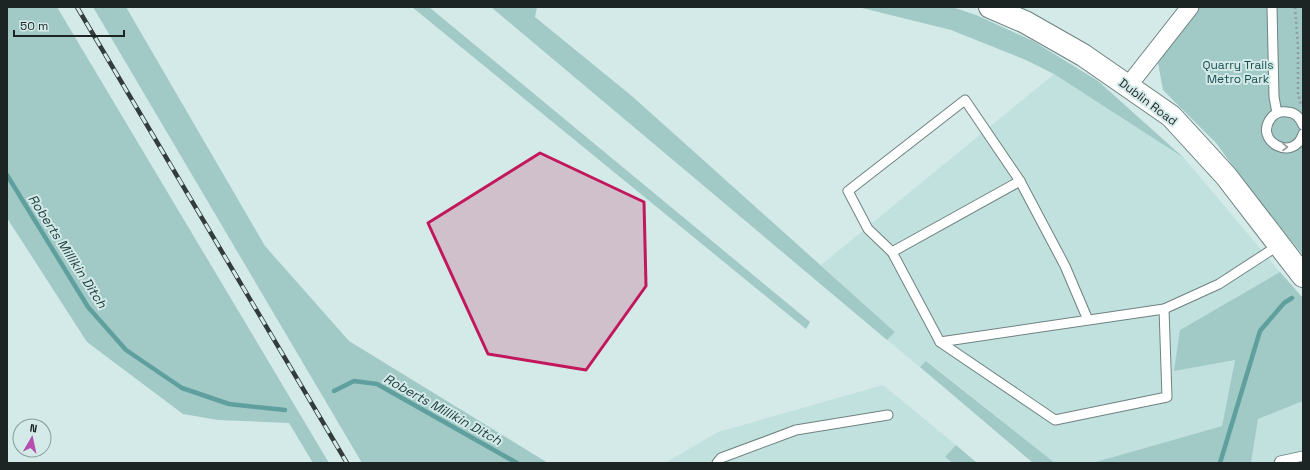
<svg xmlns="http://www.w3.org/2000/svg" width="1310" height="470" font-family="'Space Grotesk',sans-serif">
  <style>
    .built { fill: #c1e1df }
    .green { fill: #a1c9c6 }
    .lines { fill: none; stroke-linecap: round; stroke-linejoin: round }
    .stream { stroke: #5fa09e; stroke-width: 4.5 }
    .service-casing { stroke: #6e8281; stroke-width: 11 }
    .minor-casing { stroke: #6e8281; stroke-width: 19 }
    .primary-casing { stroke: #6e8281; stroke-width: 24 }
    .path { stroke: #8c9d9c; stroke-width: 2.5; stroke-dasharray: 2 3; stroke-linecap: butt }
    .service { stroke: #fff; stroke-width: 9 }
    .minor { stroke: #fff; stroke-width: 17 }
    .primary { stroke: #fff; stroke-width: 22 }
    .rail-casing { stroke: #323c3c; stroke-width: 4.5 }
    .rail { stroke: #d4eae9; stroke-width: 3; stroke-dasharray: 9; stroke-linecap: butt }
    .oneway { stroke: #999c9c }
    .marked { fill: #c2185b; fill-opacity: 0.2; stroke: #c2185b; stroke-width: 3; stroke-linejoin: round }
    .labels { text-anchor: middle; stroke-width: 4; stroke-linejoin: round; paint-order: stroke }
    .park-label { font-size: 12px; fill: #144e4d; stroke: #d4eae9 }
    .street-label { font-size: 12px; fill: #1c2424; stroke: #d4eae9 }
    .water-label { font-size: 13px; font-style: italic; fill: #1a3b3a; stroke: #d4eae9 }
  </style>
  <rect width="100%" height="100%" fill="#d4eae9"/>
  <!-- built -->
  <g class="built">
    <path d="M1054,74L1184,158L1280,272L1180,330L1235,360L1222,426L1092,463H1055L927,361L920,367L887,340L894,331L821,265Z"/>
    <path d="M883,385L956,445L946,457L953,463H665L718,432Z"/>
    <path d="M1303,401V463H1251L1258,419Z"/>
  </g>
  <!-- green -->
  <g class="green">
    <path d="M7,7H57L329,463H313L289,423L218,420L183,414L87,342L7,218Z"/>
    <path d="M93,7H126L265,246L349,341L548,463H362Z"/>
    <path d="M412,7H429L810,322L806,329Z"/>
    <path d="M491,7H537L535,17L633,97L895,332L887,340Z"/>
    <path d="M858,7H952L976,15L1033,41L1098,81L1184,158L1054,74L1026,60L951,30Z"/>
    <path d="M1197,7H1303V255L1260,204L1217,144L1163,90L1158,63Z"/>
    <path d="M1280,272L1303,298V401L1258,419L1251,463H1092L1222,426L1235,360L1174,371L1180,330Z"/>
    <path d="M926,361L1055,463H1033L920,367Z"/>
    <path d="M956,445L977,463H953L945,457Z"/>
  </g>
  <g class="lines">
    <!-- stream -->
    <g class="stream">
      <path d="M7,175L88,307L126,350L182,388L229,404L285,410"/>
      <path d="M334,391L354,381L377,384L517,463"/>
      <path d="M1220,463L1260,331L1284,303L1292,298"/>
    </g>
    <defs>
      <g id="service">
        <path d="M1272,7L1274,97L1277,113"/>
        <path d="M1303,125C1300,118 1295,112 1287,112C1281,111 1275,113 1271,118C1253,141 1294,163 1303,134"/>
        <path d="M892,252L1020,181"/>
        <path d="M1088,320L1065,266L1020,181L965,100L848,191L868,229L892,252L940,342L1164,309L1219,284L1279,245"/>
        <path d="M940,342L1055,420L1167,397L1164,309"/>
        <path d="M717,463L721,458L796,430L888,415"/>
        <path d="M1279,463L1280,461L1303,456"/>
      </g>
      <path id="minor" d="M1128,86L1190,7"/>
      <path id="primary" d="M990,7L1025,22L1083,55L1171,116L1226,176L1303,276"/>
    </defs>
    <!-- service casing -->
    <use href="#service" class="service-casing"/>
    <!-- minor casing -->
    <use href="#minor" class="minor-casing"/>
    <!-- primary casing -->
    <use href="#primary" class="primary-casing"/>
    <!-- path -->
    <path class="path" d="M1295,7L1298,47V94L1301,105"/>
    <!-- service -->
    <use href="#service" class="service"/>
    <!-- minor -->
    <use href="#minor" class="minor"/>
    <!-- primary -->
    <use href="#primary" class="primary"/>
    <defs>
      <path id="rail" d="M77,7L347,463"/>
    </defs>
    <!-- rail casing -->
    <use href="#rail" class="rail-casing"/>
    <!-- rail -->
    <use href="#rail" class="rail"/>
  </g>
  <!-- one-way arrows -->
  <defs><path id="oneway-chevron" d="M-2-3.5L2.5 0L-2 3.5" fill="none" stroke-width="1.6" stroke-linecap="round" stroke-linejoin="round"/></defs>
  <use class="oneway" href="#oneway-chevron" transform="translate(1285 147)"/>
  <!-- marked area -->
  <path class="marked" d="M540,153L644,202L646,286L586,370L488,354L428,223Z"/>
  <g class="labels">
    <!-- park labels -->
    <g class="park-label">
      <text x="1238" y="69">Quarry Trails<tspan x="1238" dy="14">Metro Park</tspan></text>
    </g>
    <!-- street labels -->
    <g class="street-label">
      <text transform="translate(1148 102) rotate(37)" y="4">Dublin Road</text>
    </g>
    <!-- water labels -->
    <g class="water-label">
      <text transform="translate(68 251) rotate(57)" y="5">Roberts Millikin Ditch</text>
      <text transform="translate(443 409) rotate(29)" y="5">Roberts Millikin Ditch</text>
    </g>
  </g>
  <!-- border -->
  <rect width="1310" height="470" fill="none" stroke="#1c2424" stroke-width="16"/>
  <!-- north arrow -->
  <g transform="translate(32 438) rotate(9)"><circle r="19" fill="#d4eae9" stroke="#8a9b9a"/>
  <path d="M0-3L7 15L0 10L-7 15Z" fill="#b64daf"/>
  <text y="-6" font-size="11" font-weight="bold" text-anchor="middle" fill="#1c2424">N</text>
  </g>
  <!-- scale -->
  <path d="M14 30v6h110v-6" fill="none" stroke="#1c2424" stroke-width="2"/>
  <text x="20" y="30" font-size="12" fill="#1c2424" stroke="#d4eae9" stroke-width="3" paint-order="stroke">50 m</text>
</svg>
